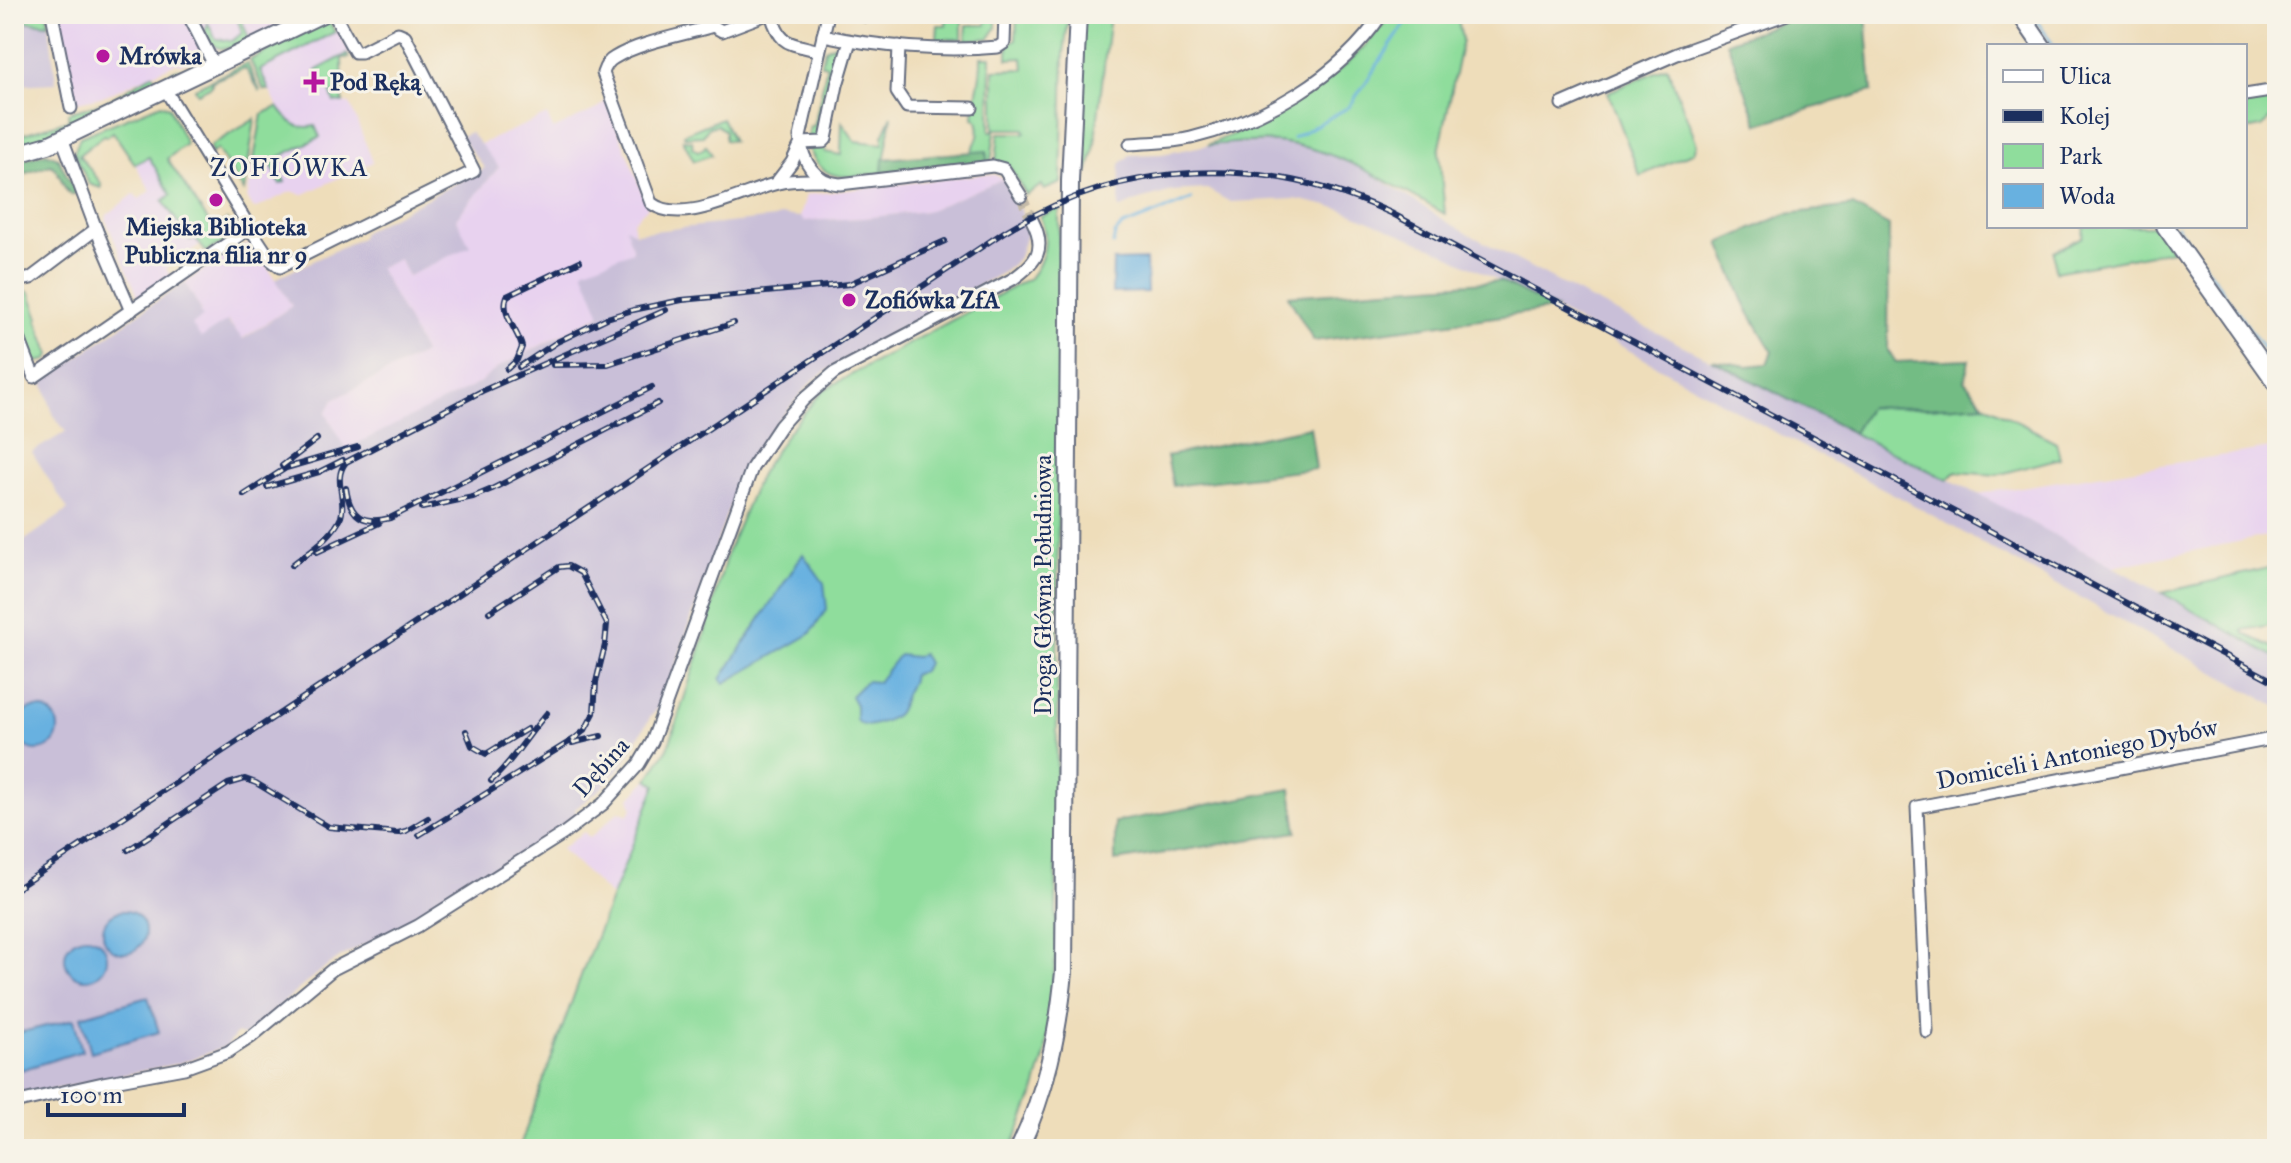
<svg xmlns="http://www.w3.org/2000/svg" width="2291" height="1163" font-family="'IM FELL Great Primer',serif">
  <style>
    .built { fill: #e8d2ef }
    .industrial { fill: #c9bfd8 }
    .green { fill: #8fdd9c; stroke: #55867d; stroke-width: 2 }
    .forest { fill: #73bc84; stroke: #477671; stroke-width: 2 }
    .water { fill: #68b1e0; stroke: #42709f; stroke-width: 2 }
    .lines { fill: none; stroke-linecap: round; stroke-linejoin: round }
    .stream { stroke: #68b1e0; stroke-width: 3 }
    .street-tunnel { stroke: #c4baa8; stroke-width: 11; stroke-dasharray: 11 5.5; stroke-linecap: butt }
    .street-casing { stroke: #656c7e; stroke-width: 15 }
    .secondary-casing { stroke: #656c7e; stroke-width: 20 }
    .street { stroke: #fff; stroke-width: 11 }
    .secondary { stroke: #fff; stroke-width: 16 }
    .rail-casing { stroke: #1b2f5e; stroke-width: 6 }
    .rail { stroke: #f7f3e8; stroke-width: 3; stroke-dasharray: 9; stroke-linecap: butt }
    .poi-dot { fill: #b5179e; stroke: #f7f3e8; stroke-width: 3 }
    .labels { text-anchor: middle; stroke-width: 6; stroke-linejoin: round; paint-order: stroke }
    .poi-label { font-size: 24px; font-weight: bold; fill: #1b2f5e; stroke: #f7f3e8; text-anchor: start }
    .street-label { font-size: 24px; fill: #1b2f5e; stroke: #f7f3e8 }
    .neighbourhood-label { font-size: 26px; letter-spacing: 2px; fill: #1b2f5e; stroke: #f7f3e8 }
  </style>
  <rect width="100%" height="100%" fill="#f7f3e8"/>
  <filter id="ink" filterUnits="userSpaceOnUse"><feTurbulence type="fractalNoise" baseFrequency=".0125" numOctaves="2"/><feDisplacementMap in="SourceGraphic" scale="16" xChannelSelector="R" yChannelSelector="G"/><feConvolveMatrix kernelMatrix="1 2 1 2 8 2 1 2 1" color-interpolation-filters="sRGB"/></filter>
  <filter id="wash" filterUnits="userSpaceOnUse"><feTurbulence type="fractalNoise" baseFrequency=".006" numOctaves="4" result="noise"/><feDisplacementMap in="SourceGraphic" scale="32" xChannelSelector="R" yChannelSelector="G"/><feGaussianBlur stdDeviation="1.8" result="paint"/><feColorMatrix in="noise" values="0 0 0 0 0 0 0 0 0 0 0 0 0 0 0 0 0 1.4 0 .05"/><feComposite in="paint" operator="in"/></filter>
  <g filter="url(#wash)">
    <rect width="100%" height="100%" fill="#eeddba"/>
    <!-- built -->
    <g class="built">
      <path d="M56,14H191L199,17V14H222L234,19L243,14H305L285,23L282,18L274,29L230,49H217L181,64L176,63L105,96L78,102L75,100Z"/>
      <path d="M338,31L349,51V58H342L343,103L350,104L373,162L302,195L292,191L254,209L247,199L262,114L278,107L259,70Z"/>
      <path d="M606,100L648,207L633,221L635,233L627,228L633,251L601,314L499,367L478,384L346,450L326,413L333,400L424,353L379,268L399,259L408,276L469,246L456,218L499,167L478,145L547,115L553,129L597,109Z"/>
      <path d="M149,156L201,245L166,268L172,279L140,301L106,220L107,215L134,194L139,199L151,191L135,164Z"/>
      <path d="M984,174L995,175L1003,179L927,211L864,218L804,221L800,217L806,195Z"/>
      <path d="M246,244L255,247L292,306L242,339L228,321L201,339L191,325L201,310L185,283L231,251L233,255Z"/>
      <path d="M2277,447V534L2113,567L1977,494Z"/>
      <path d="M648,779L657,785L612,897L561,849L584,832L590,838L619,811L628,815L633,808L630,798Z"/>
    </g>
    <!-- industrial -->
    <g class="industrial">
      <path d="M14,20L49,24L56,83L14,85Z"/>
      <path d="M470,132L499,167L456,218L470,246L408,276L399,259L379,268L424,353L333,400L326,413L346,449L478,384L499,367L601,315L583,270L633,251L626,227L635,233L774,218L783,215L800,217L804,221L864,218L927,211L1003,179L1029,226L1019,257L1005,271L838,363L812,381L767,434L749,463L727,513L663,703L651,716L621,767L604,786L575,809L577,817L455,900L344,955L315,975L245,1036L237,1033L227,1046L180,1063L14,1098V548L68,510L32,452L66,432L53,414L43,382L148,307L185,283L201,310L199,312L203,317L192,325L201,338L227,321L243,339L292,306L275,279L361,238L363,232L485,168L460,137Z"/>
      <path d="M1274,142L1315,149L1369,172L1452,225L1582,295L1982,496L2252,642L2277,658V707L1901,498L1769,429L1548,305L1438,250L1342,209L1295,199L1230,202L1207,189L1173,191L1139,200L1119,209L1120,164L1130,155L1162,154L1208,145Z"/>
    </g>
    <!-- green -->
    <g class="green">
      <path d="M14,14H47L49,24L14,20Z"/>
      <path d="M222,14H243L240,16L248,36L246,41C227,51 214,54 205,31L208,23L216,39L232,41L242,33L237,18Z"/>
      <path d="M947,14H962V39H937L938,25H946Z"/>
      <path d="M1017,14H1069L1064,53L1061,183L1044,190L1042,185L1026,195L1010,167L996,161L999,133H1025L1024,129H994V70L1024,69L1023,58L1008,59V44L1016,39Z"/>
      <path d="M1083,14H1110L1094,151L1088,173L1080,175L1079,97Z"/>
      <path d="M1391,14H1457L1462,40L1439,152L1445,214C1392,185 1338,148 1276,142C1254,140 1230,144 1208,145C1280,115 1345,79 1391,14Z"/>
      <path d="M986,19H996V28L989,38L966,40L967,25H986Z"/>
      <path d="M324,22L330,23L335,32L260,70L269,90H264L250,60Z"/>
      <path d="M835,44L842,49L841,58L832,59L821,135L820,138L808,139L810,126H814L827,66L821,64L825,49Z"/>
      <path d="M347,54L349,58H342L343,103L334,102L328,84L316,76L317,70Z"/>
      <path d="M981,57H991L990,131H995L991,161L987,162L971,152C977,141 982,131 976,119L973,118C974,96 982,80 981,57Z"/>
      <path d="M247,63L260,91L245,68L212,81V86L198,93L196,91L195,88Z"/>
      <path d="M1667,67L1697,144L1694,152L1640,176L1608,92Z"/>
      <path d="M177,69H190L46,136L27,141L20,135L69,120L68,113L106,102L153,74L157,80Z"/>
      <path d="M2277,93V113L2261,127L2245,130V99Z"/>
      <path d="M161,104L169,107L186,144L167,159L213,228L227,220L231,238L206,252L195,238L190,240L163,201L171,195L149,157L135,164L113,132L106,137L104,135L79,155L101,183V188L89,184L74,153L80,137Z"/>
      <path d="M278,107C288,121 296,130 315,126L320,137L277,158L278,162L276,164L285,182L280,184L269,159L253,165L262,114Z"/>
      <path d="M892,116L882,173C847,177 823,185 808,146L824,144L825,152L841,155L842,122L855,141L883,144V136Z"/>
      <path d="M722,118L733,141L725,140V131L717,125L709,127L703,136L685,137L684,134Z"/>
      <path d="M255,119L244,191L217,149L211,154L210,146Z"/>
      <path d="M683,140L692,141L693,148L698,151L703,149L706,145L712,155L694,161Z"/>
      <path d="M1059,208L1056,953L1046,1050L1034,1093L1011,1149H519L583,970L656,785L648,779L668,748L703,640L728,550L760,474L788,432L823,390L1030,278C1044,261 1050,238 1040,217Z"/>
      <path d="M2084,226H2156L2172,250L2055,272L2054,251L2083,237Z"/>
      <path d="M21,288L30,293L39,318L37,320L50,355L47,360L38,362L32,358L14,314V292Z"/>
      <path d="M1984,404L2056,442L2060,458L1997,475L1956,472L1948,480L1853,433L1868,407L1926,408Z"/>
      <path d="M2277,566V624L2243,630L2244,634L2277,649V658L2162,593Z"/>
    </g>
    <!-- forest -->
    <g class="forest">
      <path d="M1806,14H1866L1872,91L1758,124L1727,42Z"/>
      <path d="M987,151V162L882,173L883,159Z"/>
      <path d="M46,153L58,158L76,193L71,195C61,188 62,172 51,165L14,177V162Z"/>
      <path d="M1853,206L1889,226L1888,351L1896,362L1969,359L1965,381L1984,404L1926,408L1869,407L1853,433L1712,360L1747,366L1767,364L1772,351L1746,307L1720,243L1786,214Z"/>
      <path d="M1500,281L1555,309L1314,341L1288,296Z"/>
      <path d="M1310,427L1316,469L1173,486L1167,456Z"/>
      <path d="M1291,789L1297,832L1115,861V822Z"/>
    </g>
    <!-- water -->
    <g class="water">
      <path d="M1146,260L1147,292L1112,293L1113,261Z"/>
      <path d="M803,554L824,583L827,609L810,634L725,683L721,679Z"/>
      <path d="M922,654L927,663L923,671L913,675C912,683 910,685 906,692C899,710 902,716 879,723C870,726 864,728 856,720V705L851,696L866,681L878,682L899,655L916,657Z"/>
      <circle cx="37" cy="729" r="21"/>
      <circle cx="124" cy="932" r="21"/>
      <circle cx="86" cy="958" r="21"/>
      <path d="M148,997L159,1032L91,1052L81,1016Z"/>
      <path d="M74,1019L82,1051L21,1070L14,1047V1034Z"/>
    </g>
    <g class="lines">
      <!-- stream -->
      <g class="stream">
        <path d="M2032,14L2054,46"/>
        <path d="M1293,138L1349,107L1412,14"/>
        <path d="M2177,226L2277,368"/>
        <path d="M1113,244L1115,234L1121,227L1192,199"/>
      </g>
    </g>
  </g>
  <g filter="url(#ink)">
    <g class="lines">
      <!-- street-tunnel -->
      <path class="street-tunnel" d="M1021,196L1032,220"/>
      <defs>
        <g id="street">
          <path d="M52,14L71,108"/>
          <path d="M188,14L214,65"/>
          <path d="M767,14L722,31L713,26C683,35 640,42 614,58C608,61 605,67 603,73L651,203C682,227 744,191 778,183C792,179 808,180 822,180"/>
          <path d="M771,14C781,47 788,42 819,51"/>
          <path d="M828,14L800,137C802,161 815,183 840,184L993,166L1004,169L1021,196"/>
          <path d="M865,16L867,14"/>
          <path d="M823,35C876,47 945,52 998,47L1004,43L1005,14"/>
          <path d="M899,46L897,92L907,107L972,108"/>
          <path d="M165,89L250,228L271,260L280,267L474,171L405,36L398,33L361,52H355L334,14"/>
          <path d="M2245,95L2277,90"/>
          <path d="M1562,104L1677,54L1787,14"/>
          <path d="M1130,144C1150,142 1171,143 1191,138C1265,120 1339,78 1382,14"/>
          <path d="M776,183L792,162L801,143L823,142L826,139L837,85L850,41"/>
          <path d="M96,229L131,311"/>
          <path d="M14,282L31,278L96,229L62,138"/>
          <path d="M14,325L34,377L250,228"/>
          <path d="M1927,1032L1917,807L2277,738"/>
          <path d="M14,1103L103,1083L184,1068L228,1052L251,1037L333,969L418,926L563,834L603,804L639,764L652,742L752,468L780,426L804,399L834,373L1013,279C1037,262 1047,249 1032,220"/>
        </g>
        <g id="secondary">
          <path d="M2020,14L2042,46"/>
          <path d="M14,155L48,145L322,14"/>
          <path d="M2165,226L2277,384"/>
          <path d="M1019,1149C1046,1092 1058,1035 1064,972L1070,181L1078,14"/>
        </g>
      </defs>
      <!-- street casing -->
      <use href="#street" class="street-casing"/>
      <!-- secondary casing -->
      <use href="#secondary" class="secondary-casing"/>
      <!-- street -->
      <use href="#street" class="street"/>
      <!-- secondary -->
      <use href="#secondary" class="secondary"/>
      <defs>
        <g id="rail">
          <path d="M553,365L608,364L734,323"/>
          <path d="M519,367L557,342L607,318L633,310L682,300L849,284L945,241"/>
          <path d="M507,369L517,360L522,347C518,330 500,314 507,296L580,261"/>
          <path d="M282,466L317,439"/>
          <path d="M267,487L319,472L343,460"/>
          <path d="M346,488C350,517 363,525 390,518L652,387"/>
          <path d="M244,495L286,468L358,447"/>
          <path d="M422,508L473,497L492,489L658,403"/>
          <path d="M317,552L379,523"/>
          <path d="M292,565C308,552 333,537 341,517C347,498 332,479 346,462L482,391L666,310"/>
          <path d="M466,731L472,746L486,754L527,729"/>
          <path d="M572,743L601,736"/>
          <path d="M491,781C514,760 526,737 547,713"/>
          <path d="M419,835L574,739L585,730L594,713L596,682L605,645L607,624L581,573L568,566L559,567L489,612"/>
          <path d="M128,850L228,784L245,779L256,783L329,827L398,833L406,831L428,818"/>
          <path d="M14,890L1004,232C1124,158 1265,154 1391,213L2277,683"/>
        </g>
      </defs>
      <!-- rail casing -->
      <use href="#rail" class="rail-casing"/>
      <!-- rail -->
      <use href="#rail" class="rail"/>
    </g>
  </g>
  <!-- markers -->
  <g class="poi-dot">
    <circle cx="103" cy="56" r="8"/>
    <path d="M310 70h8v8h8v8h-8v8h-8v-8h-8v-8h8z"/>
    <circle cx="216" cy="200" r="8"/>
    <circle cx="849" cy="300" r="8"/>
  </g>
  <g class="labels">
    <!-- poi labels -->
    <g class="poi-label">
      <text x="119" y="64">Mrówka</text>
      <text x="330" y="90">Pod Ręką</text>
      <text x="216" y="235" text-anchor="middle">Miejska Biblioteka<tspan x="216" dy="28">Publiczna filia nr 9</tspan></text>
      <text x="865" y="308">Zofiówka ZfA</text>
    </g>
    <!-- street labels -->
    <g class="street-label">
      <text transform="translate(1043 585) rotate(-90)" y="8">Droga Główna Południowa</text>
      <text transform="translate(2077 754) rotate(-11)" y="8">Domiceli i Antoniego Dybów</text>
      <text transform="translate(601 767) rotate(-48)" y="8">Dębina</text>
    </g>
    <!-- neighbourhood labels -->
    <g class="neighbourhood-label">
      <text x="290" y="176">ZOFIÓWKA</text>
    </g>
  </g>
  <!-- margin -->
  <rect width="2291" height="1163" fill="none" stroke="#f7f3e8" stroke-width="48"/>
  <!-- legend -->
  <rect x="1987" y="44" width="260" height="184" fill="#f7f3e8" stroke="#9fa5b1" stroke-width="2"/>
  <rect x="2003" y="70" width="40" height="12" fill="#ffffff" stroke="#9fa5b1" stroke-width="2"/>
  <text x="2059" y="84" font-size="24" fill="#1b2f5e">Ulica</text>
  <rect x="2003" y="110" width="40" height="12" fill="#1b2f5e" stroke="#9fa5b1" stroke-width="2"/>
  <text x="2059" y="124" font-size="24" fill="#1b2f5e">Kolej</text>
  <rect x="2003" y="144" width="40" height="24" fill="#8fdd9c" stroke="#9fa5b1" stroke-width="2"/>
  <text x="2059" y="164" font-size="24" fill="#1b2f5e">Park</text>
  <rect x="2003" y="184" width="40" height="24" fill="#68b1e0" stroke="#9fa5b1" stroke-width="2"/>
  <text x="2059" y="204" font-size="24" fill="#1b2f5e">Woda</text>
  <!-- scale -->
  <path d="M48 1103v12h136v-12" fill="none" stroke="#1b2f5e" stroke-width="4"/>
  <text x="60" y="1103" font-size="24" fill="#1b2f5e" stroke="#f7f3e8" stroke-width="6" paint-order="stroke">100 m</text>
</svg>
